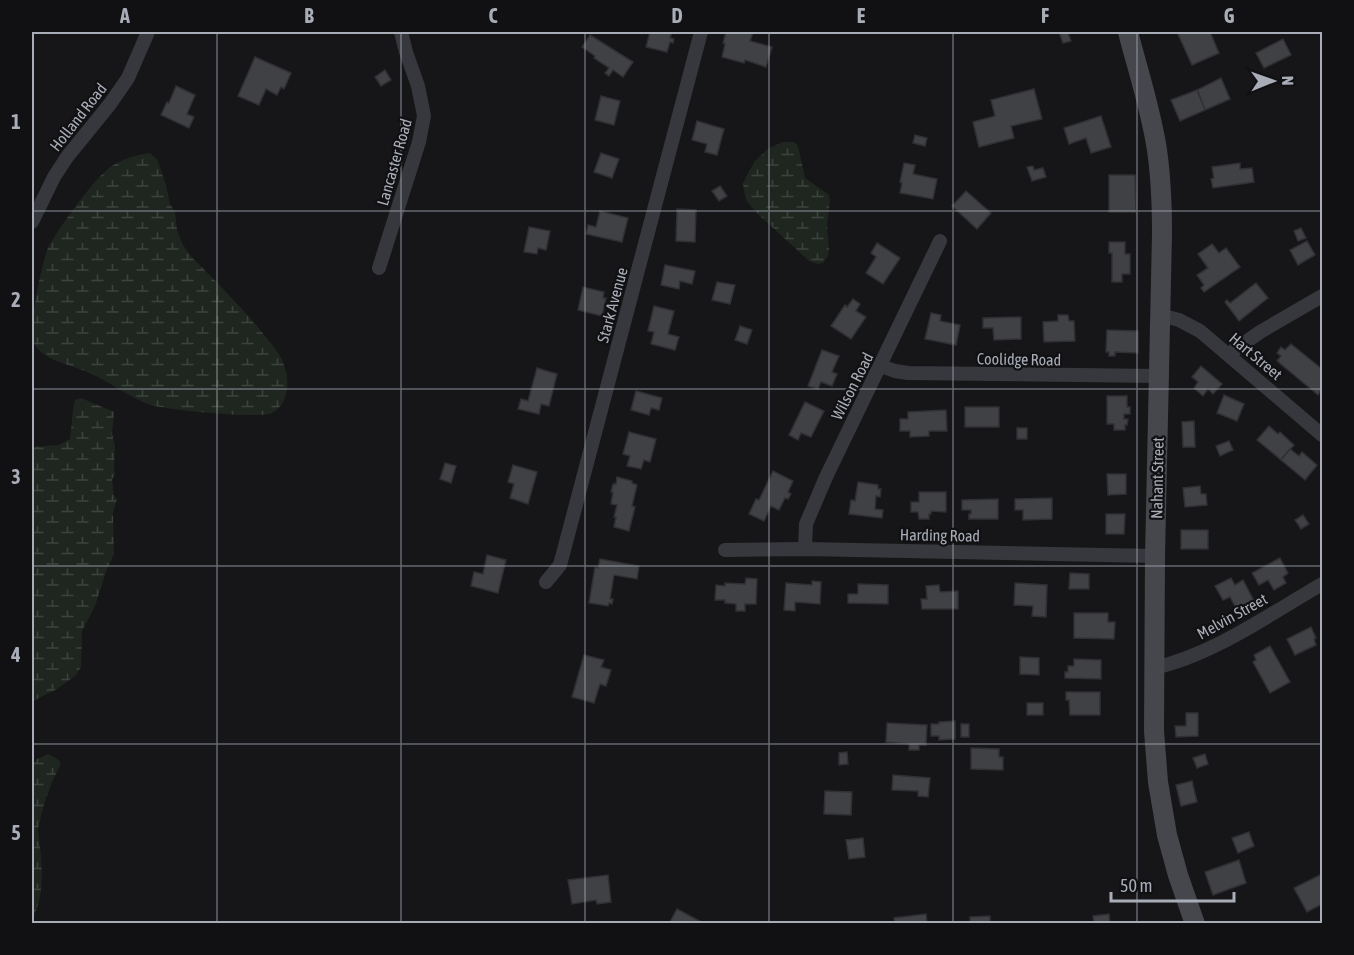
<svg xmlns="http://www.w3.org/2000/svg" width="1354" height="955" font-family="'Asap Condensed',sans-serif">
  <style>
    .wetland { fill: url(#wetland-marsh) }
    .building { fill: #404145; stroke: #303034; stroke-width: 1.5 }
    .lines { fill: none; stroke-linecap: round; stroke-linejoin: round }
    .street { stroke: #37383d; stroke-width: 14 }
    .secondary { stroke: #45474d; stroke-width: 20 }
    .grid { fill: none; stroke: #a8adb8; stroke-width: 1.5; stroke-opacity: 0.55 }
    .labels { text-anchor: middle; stroke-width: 4.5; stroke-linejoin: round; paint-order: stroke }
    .street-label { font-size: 16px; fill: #a8adb8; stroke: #111113 }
    .neatline { fill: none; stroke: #a8adb8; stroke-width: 2 }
    .grid-label { font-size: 20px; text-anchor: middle; font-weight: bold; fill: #a8adb8 }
  </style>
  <defs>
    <pattern id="wetland-marsh" width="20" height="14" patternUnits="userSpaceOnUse" patternTransform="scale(1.5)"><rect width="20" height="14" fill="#1e261f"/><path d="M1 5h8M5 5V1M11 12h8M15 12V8" fill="none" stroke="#3c433d"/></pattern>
  </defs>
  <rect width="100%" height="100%" fill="#161618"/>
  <!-- wetland -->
  <g class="wetland">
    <path d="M783,142H794L798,146L805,178L829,195L830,200L827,225L829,249L828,256L823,263L818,264L809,261L760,216L747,202L745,195L743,184L748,173L755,161L769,148Z"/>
    <path d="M149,153L157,159L166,185L170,204L175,212L177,230L183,245L190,255C214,280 239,304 261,331C267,339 275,347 280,356C290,373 292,402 272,413C260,419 167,410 151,405C128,397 109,381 87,372C70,364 40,360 33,341C28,329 42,262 48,248C50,243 54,238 57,233C68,216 99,172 115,164C125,158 138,155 149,153Z"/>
    <path d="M81,398L114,412L112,434L115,446L114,467L115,475L112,479L114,496L117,499L113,513L114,554L107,569L95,606L82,631L81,667L76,675L57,689L33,701L32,700V447L59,445L70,439C72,426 72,411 75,400Z"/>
    <path d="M48,754L56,758L60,762V766C49,786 42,808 38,830C41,855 47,895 32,918V765L37,759Z"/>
  </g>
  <!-- building -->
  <g class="building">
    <path d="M650,32H672L670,38L674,39L673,43L670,42L667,52L646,47Z"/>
    <path d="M726,32H753L750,41L772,47L766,67L745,60L744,63L722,57L725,44L723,43Z"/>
    <path d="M1059,32H1072L1068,33L1071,41L1063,43Z"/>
    <path d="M1177,32H1210L1219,53L1192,65Z"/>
    <path d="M590,35L633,62L623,77L613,70L609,76L605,73L609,68L594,58L595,56L582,47Z"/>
    <path d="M1283,39L1291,55L1264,68L1256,53Z"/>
    <path d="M255,57L291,73L284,89L281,87L277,95L266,89L259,105L238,96Z"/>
    <path d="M385,70L391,80L381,86L375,77Z"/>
    <path d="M1221,78L1230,99L1205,110L1197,90Z"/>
    <path d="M176,86L195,95L187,114L194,117L189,128L161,115L167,102L169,103Z"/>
    <path d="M1034,89L1042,119L1011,126L1014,138L979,147L973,122L995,116L991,100Z"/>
    <path d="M1197,90L1205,110L1180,121L1171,100Z"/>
    <path d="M601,96L620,101L614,125L595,120Z"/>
    <path d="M1101,116L1111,147L1091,153L1086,138L1069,144L1064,128Z"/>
    <path d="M697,121L724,129L717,155L705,152L707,144L692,140Z"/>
    <path d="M915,135L927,138L925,146L913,143Z"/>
    <path d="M601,153L619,159L612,178L594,172Z"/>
    <path d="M904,163L915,165L913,174L937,179L933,199L900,193L902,183L900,182Z"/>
    <path d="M1240,163V169L1252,168L1254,182L1213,188L1211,179L1214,178L1212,167Z"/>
    <path d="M1033,166L1034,170L1043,168L1046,177L1032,181L1027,167Z"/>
    <path d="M1109,175H1135L1136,212H1109Z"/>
    <path d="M720,186L727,196L719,201L712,191Z"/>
    <path d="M966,191L991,213L977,229L952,206Z"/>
    <path d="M677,209L696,210L695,242L676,241Z"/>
    <path d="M600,211L628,218L622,242L586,234L588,225L596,227Z"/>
    <path d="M529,227L550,231L546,250L538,248L537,254L524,252Z"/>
    <path d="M1301,228L1306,238L1298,241L1294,231Z"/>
    <path d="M1307,241L1315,255L1298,265L1290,250Z"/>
    <path d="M1109,242H1125V254H1130V274H1122V282H1112V253H1109Z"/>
    <path d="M877,243L900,258L883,284L866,273L876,257L871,253Z"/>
    <path d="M1212,244L1219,253L1226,248L1240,267L1204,292L1201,288L1204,285L1197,275L1208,268L1198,254Z"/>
    <path d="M665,265L695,271L692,284L680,281L679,289L661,285Z"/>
    <path d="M717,282L735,285L730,304L712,300Z"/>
    <path d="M1256,283L1268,298L1239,321L1225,302L1227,300L1230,303Z"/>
    <path d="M583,287L604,292L603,298H606L602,316L578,310Z"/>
    <path d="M853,299L860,304L856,311L866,317L851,339L831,326L845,305L847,307Z"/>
    <path d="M654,306L674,311L668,334L679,337L675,350L651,344L654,332L648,331Z"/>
    <path d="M931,313L941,315L940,321L960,325L956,345L925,339Z"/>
    <path d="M1058,315H1068L1069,321H1074L1075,341L1044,342L1043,322L1058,321Z"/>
    <path d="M1021,317V339L994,340L993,328H983V318Z"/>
    <path d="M740,326L752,330L747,344L735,340Z"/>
    <path d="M1107,330L1138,331V353L1115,352V356H1109V352H1106Z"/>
    <path d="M1291,344L1322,369V389L1318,395L1277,361L1281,356L1277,353L1281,347L1285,350Z"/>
    <path d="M822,350L839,356L832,372L837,374L832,386L821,382L818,389L808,386Z"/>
    <path d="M1201,366L1222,384L1213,394L1208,389L1203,396L1194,388L1198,382L1192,377Z"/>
    <path d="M537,368L557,374L549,406L541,404L539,414L518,409L521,399L528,401Z"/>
    <path d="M636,391L662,398L659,410L651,408L649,415L631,410Z"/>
    <path d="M1224,395L1244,404L1237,421L1217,413Z"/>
    <path d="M1107,396H1127V407H1130V414H1124V419H1128L1127,425H1125V430H1114V424H1107Z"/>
    <path d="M805,402L824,411L811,437L801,433L798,440L789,435Z"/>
    <rect x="965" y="407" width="34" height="20"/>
    <path d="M946,410L947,431H929V436L910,437V431H900V419H908V412Z"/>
    <path d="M1194,421L1195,447H1183L1182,422Z"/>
    <path d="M1269,426L1278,434L1280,432L1294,445L1281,460L1257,440Z"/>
    <rect x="1017" y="428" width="10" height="11"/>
    <path d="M629,432L656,439L650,462L644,460L641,469L627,466L630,456L623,454Z"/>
    <path d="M1229,441L1233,450L1220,456L1216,446Z"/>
    <path d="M1290,449L1299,456L1302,452L1317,465L1305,480L1281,460Z"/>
    <path d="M445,463L456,466L451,483L440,479Z"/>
    <path d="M513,465L537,472L528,504L510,498L514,484L508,482Z"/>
    <path d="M773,471L793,481L788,492L791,494L788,499L785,498L779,510L771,506L764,521L749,514L756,499L759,500Z"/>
    <path d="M1107,474H1126V494L1108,495Z"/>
    <path d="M617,477L632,481V483L637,485L632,506L635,507L629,531L614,527L616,517H614L617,505L611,504L613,492H611L613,484H616Z"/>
    <path d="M858,482L878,485V489H881L880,497L876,496L875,509L883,510L882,518L849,514L851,500L855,501Z"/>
    <path d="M1200,486L1201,494H1206L1207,505L1185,507L1183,488Z"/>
    <path d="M919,492H946V512L931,511V514H929V519H919L918,512H911V502H919Z"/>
    <path d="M1052,498V519L1023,520V510H1015V499Z"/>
    <path d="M998,499V519H969V514H971V510H962V500Z"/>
    <path d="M1106,514H1125L1124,534H1106Z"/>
    <path d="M1303,515L1309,524L1301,529L1295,520Z"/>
    <rect x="1181" y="530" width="27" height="19"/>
    <path d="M487,555L506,560L498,593L471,586L474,572L483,574Z"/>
    <path d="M1280,558L1288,573L1283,577L1286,583L1274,590L1268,580L1259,585L1252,573Z"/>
    <path d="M600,559L639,566L637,579L614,575L610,599H613L612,604L609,603L608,606L589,603L595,567L598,568Z"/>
    <path d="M1070,573L1089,574V589H1069Z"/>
    <path d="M746,578L757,579L756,604H745V611H736V604L725,603V600H715L716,585L725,586V583L745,584Z"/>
    <path d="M1231,578L1235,585L1243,580L1255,603L1238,612L1230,597L1223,600L1215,586Z"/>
    <path d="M812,581L821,582L820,604L795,602V611L784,610L786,583L812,585Z"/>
    <path d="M1015,583L1047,585L1046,617L1032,616L1033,606L1014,605Z"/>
    <path d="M858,584L888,585V604L848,603V594H858Z"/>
    <path d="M939,585L940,592L958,591V609H922L921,599H927L926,586Z"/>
    <path d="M1074,613H1108V622H1115L1114,639L1074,638Z"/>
    <path d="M1311,627L1316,638L1314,639L1316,645L1295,655L1287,639Z"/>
    <path d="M1270,646L1290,682L1270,693L1253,662L1256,660L1254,655Z"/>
    <path d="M584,655L604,660L601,667L611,670L606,686L600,684L594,703L572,697Z"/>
    <path d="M1020,657L1039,658V675L1020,674Z"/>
    <path d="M1074,659L1101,660V679L1065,678V672H1068V666H1074Z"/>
    <path d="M1066,692H1100V715H1070L1069,700H1066Z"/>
    <rect x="1027" y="703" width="16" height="12"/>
    <path d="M1186,713H1198V736L1176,737L1175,726H1186Z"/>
    <path d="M955,721V739L939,740V736H931V724H939V722Z"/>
    <path d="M887,723L927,725L926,745H919V750H909V744L886,742Z"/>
    <rect x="961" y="724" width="8" height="13"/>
    <path d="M971,748L999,749V757H1003V770L971,769Z"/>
    <path d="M847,752L848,764L839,765V753Z"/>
    <path d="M1205,754L1208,764L1197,768L1193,758Z"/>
    <path d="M893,775L930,778L928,797L918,796V791L892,790Z"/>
    <path d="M1192,781L1197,802L1181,806L1176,785Z"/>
    <path d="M825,791L852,792L851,815L824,814Z"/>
    <path d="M1249,832L1254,846L1238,853L1232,838Z"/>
    <path d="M863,838L865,857L849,859L846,840Z"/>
    <path d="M1239,860L1246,883L1213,895L1205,872Z"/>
    <path d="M1322,874V904L1307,912L1294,888Z"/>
    <path d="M608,875L611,902L597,904L596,900L572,904L568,880Z"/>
    <path d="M677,909L705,924H669Z"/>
    <path d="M926,914L927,924H895L894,918Z"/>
    <path d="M1109,914L1110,924H1094L1093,916Z"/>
    <path d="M990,916V924H970V917Z"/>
  </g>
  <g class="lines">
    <!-- street -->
    <g class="street">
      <path d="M32,222L54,177L67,157L110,104L128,78L148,32"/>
      <path d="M379,268L419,142L424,116L418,86L406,52L401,32"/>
      <path d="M1160,315L1179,320L1200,331L1322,435"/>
      <path d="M1229,354L1260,332L1322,296"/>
      <path d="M881,366L895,371L908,373L1158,376"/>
      <path d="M805,549L806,524L826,477L940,241"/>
      <path d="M725,550L805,549L1155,556"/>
      <path d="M546,582L560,565L701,32"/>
      <path d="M1154,668C1213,655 1270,614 1322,584"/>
    </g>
    <!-- secondary -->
    <path class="secondary" d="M1128,32C1138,71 1151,110 1157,150C1161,178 1162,206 1162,234L1155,556L1154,731L1158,782L1167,835L1178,875L1195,924"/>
  </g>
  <!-- grid -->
  <path class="grid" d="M217,32V924M401,32V924M585,32V924M769,32V924M953,32V924M1137,32V924M32,211H1322M32,389H1322M32,566H1322M32,744H1322"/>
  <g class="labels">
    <!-- street labels -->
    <g class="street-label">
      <text transform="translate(78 117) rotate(-52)" y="6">Holland Road</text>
      <text transform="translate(394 162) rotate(-74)" y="6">Lancaster Road</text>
      <text transform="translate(612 305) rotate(-75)" y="6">Stark Avenue</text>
      <text transform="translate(1256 356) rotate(40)" y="6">Hart Street</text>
      <text transform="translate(1019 359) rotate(1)" y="6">Coolidge Road</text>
      <text transform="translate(852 386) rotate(-63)" y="6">Wilson Road</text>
      <text transform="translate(1157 478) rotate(-89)" y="6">Nahant Street</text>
      <text transform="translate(940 535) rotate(1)" y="6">Harding Road</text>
      <text transform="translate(1232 616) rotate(-29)" y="6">Melvin Street</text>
    </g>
  </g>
  <!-- border -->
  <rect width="1354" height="955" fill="none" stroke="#111113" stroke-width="66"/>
  <!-- north arrow -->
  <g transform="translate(1273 81) rotate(89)" stroke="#111113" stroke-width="4.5" paint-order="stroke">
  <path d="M0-4.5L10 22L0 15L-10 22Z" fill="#a8adb8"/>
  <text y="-9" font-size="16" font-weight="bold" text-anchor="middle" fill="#a8adb8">N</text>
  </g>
  <!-- scale -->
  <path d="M1111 892v9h123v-9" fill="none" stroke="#a8adb8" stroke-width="3"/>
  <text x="1120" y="892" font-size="18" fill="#a8adb8" stroke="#111113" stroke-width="4.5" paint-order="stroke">50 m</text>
  <rect x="33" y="33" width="1288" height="889" class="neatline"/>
  <g class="grid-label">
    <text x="125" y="23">A</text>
    <text x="309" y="23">B</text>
    <text x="493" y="23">C</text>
    <text x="677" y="23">D</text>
    <text x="861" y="23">E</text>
    <text x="1045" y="23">F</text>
    <text x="1229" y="23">G</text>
    <text x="16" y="129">1</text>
    <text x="16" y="307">2</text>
    <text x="16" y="484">3</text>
    <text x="16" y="662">4</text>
    <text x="16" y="840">5</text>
  </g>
</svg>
